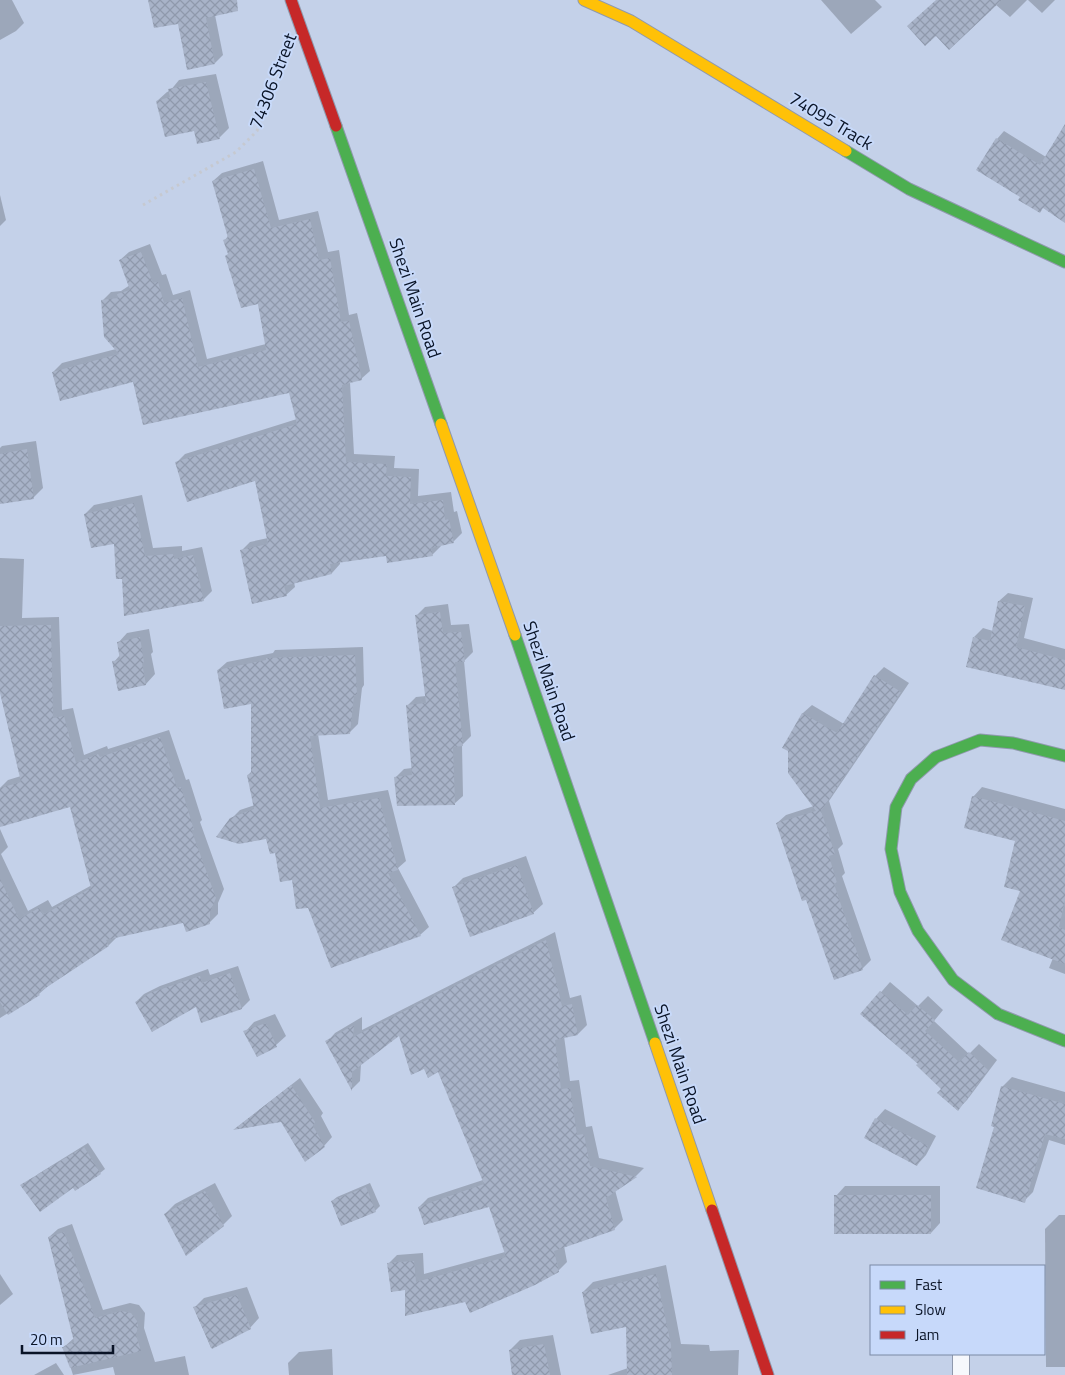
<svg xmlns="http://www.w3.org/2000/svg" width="1065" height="1375" font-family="'Titillium Web',sans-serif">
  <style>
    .shadow { fill: #0003 }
    .building { fill: url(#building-cross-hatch) }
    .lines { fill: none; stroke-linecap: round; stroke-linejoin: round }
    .lane-casing { stroke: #8f99ad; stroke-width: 18 }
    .fast-casing { stroke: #8f99ad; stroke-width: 13 }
    .slow-casing { stroke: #8f99ad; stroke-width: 13 }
    .jam-casing { stroke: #8f99ad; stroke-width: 13 }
    .path { stroke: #c6c9d0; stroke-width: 3; stroke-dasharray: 2.5 4; stroke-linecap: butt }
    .lane { stroke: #f6f8fc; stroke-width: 16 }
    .fast { stroke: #4caf50; stroke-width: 11 }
    .slow { stroke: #ffc107; stroke-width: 11 }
    .jam { stroke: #c62828; stroke-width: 11 }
    .labels { text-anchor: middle; stroke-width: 4; stroke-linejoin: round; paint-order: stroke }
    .street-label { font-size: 18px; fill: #091326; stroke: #c7d9fa }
  </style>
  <defs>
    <pattern id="building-cross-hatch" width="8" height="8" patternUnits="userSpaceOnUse" patternTransform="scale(1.25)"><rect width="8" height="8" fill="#a8b3c8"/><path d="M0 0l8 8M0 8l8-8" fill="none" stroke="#8f99ac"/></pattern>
  </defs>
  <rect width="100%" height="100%" fill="#c4d1e9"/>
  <!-- shadow -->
  <g class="shadow">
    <path d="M0,0H12L24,23L16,31L0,40Z"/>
    <path d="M150,0H212L223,55L215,63L188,69L179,22Z"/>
    <path d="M821,0H875L882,7L851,34Z"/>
    <path d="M939,0H1027L1010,17L995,4Z"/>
    <path d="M1028,0H1055L1042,13Z"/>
    <path d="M216,74L229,128L219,138L195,129L157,101L167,92L170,91L179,80Z"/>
    <path d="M1065,127V208L1043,207L1022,197L997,139L1004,131L1046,157Z"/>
    <path d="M263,161L279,220L318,211L328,252L339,250L349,315L357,313L370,371L361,379L350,382L354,454L395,456L394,468L419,469L418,496L451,492L454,512L457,511L462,533L453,542L440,545L441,546L432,555H388L340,561V564L332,573L294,582L295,587L286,595L241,551L250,542L268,538L256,480L176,463L185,454L297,419L290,391L134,380L53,372L62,363L116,349L102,301L111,292L121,291L130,285L120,260L129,252L150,244L162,275L166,274L173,295L190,290L207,359L266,344L258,302L229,253L225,240L228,236L213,181L222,173Z"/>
    <path d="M0,195L6,220L0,226Z"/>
    <path d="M36,441L43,488L33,498L0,503V448L2,446Z"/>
    <path d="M142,495L153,548L182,546V551L202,547L212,591L203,600L115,542L85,514L94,505Z"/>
    <path d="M0,558L24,559L22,618L59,617L62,710L73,708L84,755L107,746L108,749L169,730L186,780L189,779L202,820L200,822L224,889L218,903V914L209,923L184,921L118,936L109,945L48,986L39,994L0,1018V829L8,847L1,854L28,911L48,900L52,907L92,885L71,806L0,793V788L8,780L21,776L0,688Z"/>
    <path d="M1008,593L1033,598L1024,638L1065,649V689L974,637L983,628L993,631L999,601Z"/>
    <path d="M448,604L451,625L469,624L473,652L464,661L471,736L462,745L463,796L454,804L396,777L404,769L412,768L407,706L416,697L426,696L416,616L425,607Z"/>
    <path d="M149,629L153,652L151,654L155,674L146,684L119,690L114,662L120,655L118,643L127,633Z"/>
    <path d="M363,647L364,685L362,688L358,724L349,733L318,734L328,800L388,790L406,861L398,868L429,927L420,935L331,966L309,906L267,838L231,819L240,810L255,805L248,775L252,771V702L218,670L227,662L273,653L275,650Z"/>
    <path d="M884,667L909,683L829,801L843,844L838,849L845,873L842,876L871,960L862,969L807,898L777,823L786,815L814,806L789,750L784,747L803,713L812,705L844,724L875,676Z"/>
    <path d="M982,787L1065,809V974L1049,968L1053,958L1022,890L1016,841L973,797Z"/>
    <path d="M526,856L543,904L533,913L454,887L463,878Z"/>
    <path d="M555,932L570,998L581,995L587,1025L578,1034L564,1036L570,1081L579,1080L586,1127L592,1126L599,1158L644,1168L636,1176L615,1190L623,1220L614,1229L564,1246L567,1262L558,1271L466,1300L406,1288L388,1264L397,1255L423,1253L424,1274L505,1252L490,1206L419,1207L428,1198L483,1180L439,1071L425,1067L399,1034L361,1064L360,1081L352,1089L327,1042L335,1033L362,1017V1030Z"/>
    <path d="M238,966L250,1000L242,1008L136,1002L144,994L160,986L208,969L210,975Z"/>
    <path d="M890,982L918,1006L928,996L943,1010L934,1021L969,1054L979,1044L997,1060L967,1100L957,1110L942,1089L919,1064L862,1014Z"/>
    <path d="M275,1014L286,1036L276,1045L257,1055L245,1032L254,1022Z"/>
    <path d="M1012,1077L1065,1092V1145L1049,1140L1033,1192L1024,1201L996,1127L1002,1087Z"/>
    <path d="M300,1078L323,1113L321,1116L332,1137L324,1146L281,1121L236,1128Z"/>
    <path d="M885,1109L936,1136L926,1155L917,1165L876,1119Z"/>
    <path d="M88,1143L105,1169L100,1173L74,1186L34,1178L38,1174Z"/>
    <path d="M215,1183L232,1216L223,1225L165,1214L175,1204Z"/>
    <path d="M370,1183L380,1206L375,1211L332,1201L337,1197Z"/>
    <path d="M845,1186H940V1223L931,1233L836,1196Z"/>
    <path d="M1059,1215H1065V1367H1046L1045,1229Z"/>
    <path d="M72,1224L103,1310L130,1303L139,1305L145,1313L144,1328L155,1362L185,1356L189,1375H115L113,1367L73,1375L64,1347L74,1338L49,1237L58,1229Z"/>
    <path d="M666,1265L681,1344L709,1345L710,1351L739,1350L738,1375H608L628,1368L627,1325L583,1292L593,1282Z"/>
    <path d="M0,1274L13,1294L0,1305Z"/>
    <path d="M247,1287L259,1318L250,1328L211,1348L194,1308L204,1298Z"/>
    <path d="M553,1335L561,1375H514L510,1350L520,1340Z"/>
    <path d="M332,1349L333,1375H289L288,1363L299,1352Z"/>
    <path d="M56,1363L64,1375H34Z"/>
  </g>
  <!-- building -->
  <g class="building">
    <path d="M148,0H237L238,11L206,18L215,64L187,70L178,24L154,28Z"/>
    <path d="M936,0H1002L949,50L936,36L925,46L907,26Z"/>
    <path d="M206,82L220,139L197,144L194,131L165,137L156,101L170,97L168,89Z"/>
    <path d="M1065,124V223L1043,208L1040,213L1018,200L1020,197L976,170L996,138L1040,165Z"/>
    <path d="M254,169L271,228L310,219L319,260L330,258L341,322L349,321L362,380L342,385L346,462L387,464L386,476L411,477L410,504L443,500L445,520L449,519L454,543L431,548L433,556L387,563L386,556L330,564L332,574L284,586L287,596L252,604L240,550L268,544L255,481L187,502L175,462L297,424L289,393L143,425L133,382L60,401L52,372L119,354L104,337L101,300L118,298L117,294L130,290L119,260L141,252L153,283L158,282L164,303L182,298L198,367L266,350L258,304L241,308L225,256L228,254L223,240L228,238L212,181Z"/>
    <path d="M27,449L34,499L0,504V454Z"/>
    <path d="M134,503L145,556L174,554V559L193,555L204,601L124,616L122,579H116L114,544L91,548L84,514Z"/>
    <path d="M998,601L1025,606L1016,647L1065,660V690L966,667L973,637L990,641Z"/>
    <path d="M440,612L443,633L461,632L465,662H455L463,746L453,747L455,805L397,806L394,777L412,775L406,705L426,703L415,615Z"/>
    <path d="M51,625L53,718L64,716L76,763L98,754L100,757L160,737L177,788L181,787L194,830L191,829L216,898L210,912V924L186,932L183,923L106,940L109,946L38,993L40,995L8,1015L0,1002V879L19,919L39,908L43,915L91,888L70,807L0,827V788L21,782L0,693V626Z"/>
    <path d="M140,637L144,663H142L146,685L118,691L112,661L120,660L117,642Z"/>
    <path d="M355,655L357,695H354L350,734L310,736L320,808L379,798L398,870L388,873L421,936L331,968L308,908L296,909L292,880L280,882L275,853L270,854L266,839L239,844L216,837L230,818L254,809L247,775L251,774V704L224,709L217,670L266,660V658Z"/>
    <path d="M874,675L901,692L821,811L835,854L829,856L837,883L834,884L863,970L834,980L806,900L802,901L776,823L816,811L788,773V751L782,748L802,713L837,733Z"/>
    <path d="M972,796L1065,821V900L1059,927L1065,930V964L1001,940L1020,891L1004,887L1015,841L964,828Z"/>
    <path d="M517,865L534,914L470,937L452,887Z"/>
    <path d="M546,940L562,1006L572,1004L578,1035L555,1040L561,1089L570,1088L577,1135L584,1134L590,1166L637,1177L606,1198L615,1230L554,1251L559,1272L535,1285L470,1313L465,1302L405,1316V1290L391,1292L387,1263L414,1261L416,1282L506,1257L489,1207L424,1225L418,1207L484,1184L438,1072L428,1078L424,1069L411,1075L399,1036L352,1072V1091L325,1041L354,1025L353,1037Z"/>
    <path d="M230,973L242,1009L201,1023L196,1007L152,1032L135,1002L150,993L200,976L202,983Z"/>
    <path d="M880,991L908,1015L917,1005L935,1020L925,1031L959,1062L969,1052L988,1070L958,1111L937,1093L941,1089L916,1065L918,1064L860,1014Z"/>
    <path d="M266,1023L277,1047L257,1057L243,1031Z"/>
    <path d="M291,1085L315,1122L313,1126L325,1147L305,1162L281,1122L233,1130Z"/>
    <path d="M1001,1086L1065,1104V1139L1045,1134L1025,1203L976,1188L994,1127L991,1126Z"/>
    <path d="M875,1118L928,1146L917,1166L864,1138Z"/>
    <path d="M84,1147L101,1174L75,1191L73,1188L40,1212L20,1185Z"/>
    <path d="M366,1187L376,1212L341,1226L331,1201Z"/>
    <path d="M205,1191L224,1226L186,1256L164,1214Z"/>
    <rect x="834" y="1195" width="97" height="39"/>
    <path d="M64,1232L95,1318L121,1311L131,1313L137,1321L138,1326L136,1335L141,1351L70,1368L62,1347L74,1342L48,1237Z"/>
    <path d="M656,1274L671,1345L672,1375H627L626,1327L591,1334L582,1292Z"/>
    <path d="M237,1295L251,1329L212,1349L193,1307Z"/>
    <path d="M544,1344L550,1375H512L509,1350Z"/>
  </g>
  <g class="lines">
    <defs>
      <path id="lane" d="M961,1354V1375"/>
      <g id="fast">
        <path d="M336,126L441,424"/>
        <path d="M846,151L909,189L1065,262"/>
        <path d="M515,635L655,1043"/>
        <path d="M1065,756L1013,743L980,740L936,757L911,779L896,807L891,849L900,892L918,931L953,980L998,1014L1065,1041"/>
      </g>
      <g id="slow">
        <path d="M584,0L631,21L846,151"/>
        <path d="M441,424L515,635"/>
        <path d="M655,1043L712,1210"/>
      </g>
      <g id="jam">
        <path d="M291,0L336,126"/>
        <path d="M712,1210L768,1375"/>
      </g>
    </defs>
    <!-- lane casing -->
    <use href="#lane" class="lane-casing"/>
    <!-- fast casing -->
    <use href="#fast" class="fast-casing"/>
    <!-- slow casing -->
    <use href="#slow" class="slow-casing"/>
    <!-- jam casing -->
    <use href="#jam" class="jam-casing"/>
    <!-- path -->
    <path class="path" d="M143,205L236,152L257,131L282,62"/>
    <!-- lane -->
    <use href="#lane" class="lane"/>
    <!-- fast -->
    <use href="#fast" class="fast"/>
    <!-- slow -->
    <use href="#slow" class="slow"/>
    <!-- jam -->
    <use href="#jam" class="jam"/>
  </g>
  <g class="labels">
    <!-- street labels -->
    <g class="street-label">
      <text transform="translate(273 81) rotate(-69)" y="6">74306 Street</text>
      <text transform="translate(831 121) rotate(31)" y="6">74095 Track</text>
      <text transform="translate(415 298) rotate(71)" y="6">Shezi Main Road</text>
      <text transform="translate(549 681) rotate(71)" y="6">Shezi Main Road</text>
      <text transform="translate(680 1064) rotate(71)" y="6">Shezi Main Road</text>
    </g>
  </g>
  <!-- legend -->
  <rect x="870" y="1265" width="175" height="90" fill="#c7d9fa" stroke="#7b8aa5"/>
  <rect x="880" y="1281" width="25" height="8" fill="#4caf50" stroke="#7b8aa5"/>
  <text x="915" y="1290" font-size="15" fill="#091326">Fast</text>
  <rect x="880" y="1306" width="25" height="8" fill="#ffc107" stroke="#7b8aa5"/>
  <text x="915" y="1315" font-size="15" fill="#091326">Slow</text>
  <rect x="880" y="1331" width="25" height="8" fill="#c62828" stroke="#7b8aa5"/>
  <text x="915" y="1340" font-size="15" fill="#091326">Jam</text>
  <!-- scale -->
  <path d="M22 1345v8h91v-8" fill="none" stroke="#091326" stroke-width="2.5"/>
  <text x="30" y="1345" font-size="15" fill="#091326" stroke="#c7d9fa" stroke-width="4" paint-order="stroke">20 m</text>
</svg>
